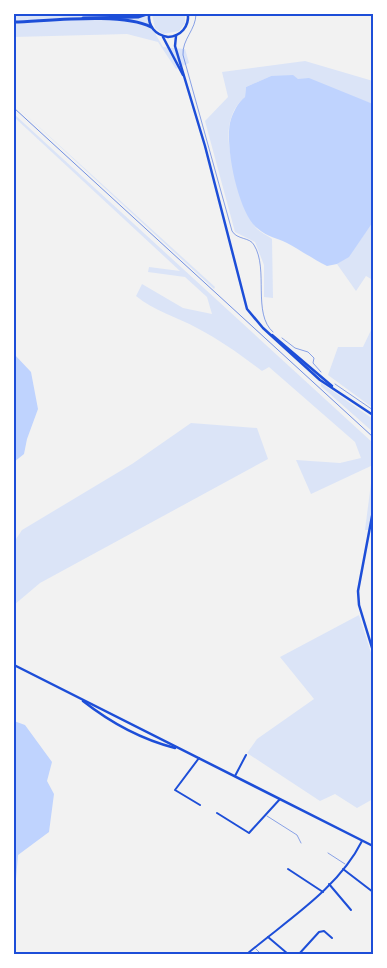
<svg xmlns="http://www.w3.org/2000/svg" width="387" height="968" font-family="Signika,sans-serif">
  <style>
    .green { fill: #dbe4f7 }
    .water { fill: #bfd3fe }
    .lines { fill: none; stroke-linecap: round; stroke-linejoin: round }
    .path { stroke: #1d4ed8; stroke-width: 0.5 }
    .service { stroke: #1d4ed8; stroke-width: 0.5 }
    .minor { stroke: #1d4ed8; stroke-width: 2 }
    .secondary { stroke: #1d4ed8; stroke-width: 2.5 }
    .trunk { stroke: #1d4ed8; stroke-width: 3 }
    .rail { stroke: #7290e2; stroke-width: 1 }
    .neatline { fill: none; stroke: #1d4ed8; stroke-width: 2 }
  </style>
  <rect width="100%" height="100%" fill="#f2f2f2"/>
  <!-- green -->
  <g class="green">
    <path d="M14,14H148V21L163,47L185,49L189,63L176,69L158,42L127,34L14,37Z"/>
    <path d="M152,14H185V23L179,31L163,34L155,28Z"/>
    <path d="M305,61L373,81V104L298,79L271,76L246,87L245,97C214,123 234,172 246,202C249,210 251,222 256,228C260,232 268,236 272,239L273,298L264,297V265L255,242L235,232L205,121L228,97L222,72Z"/>
    <path d="M14,104L215,287L214,289Z"/>
    <path d="M14,114L373,443V465L311,494L296,460L340,463L361,458L355,442L269,367L262,371C241,355 220,340 197,328C177,317 154,311 136,296L142,284L183,308L212,314L207,297L185,277L148,272L149,267L180,271L14,117Z"/>
    <path d="M373,222V280L366,276L356,291L337,264L349,256Z"/>
    <path d="M373,326V408L328,375L338,347H363Z"/>
    <path d="M321,383L373,419V432L321,386Z"/>
    <path d="M191,423L257,428L268,459L40,583L14,605V542L22,530L132,464Z"/>
    <path d="M373,468V530H365Z"/>
    <path d="M359,615L373,659V799L357,808L335,794L320,801L247,753L257,739L314,699L280,657Z"/>
  </g>
  <!-- water -->
  <g class="water">
    <path d="M293,75L298,79L309,78L373,104V222L349,257L337,264L327,266C313,259 300,250 287,243C275,237 269,238 257,228C238,213 225,146 230,123C232,114 238,102 245,97L246,87L271,76Z"/>
    <path d="M14,354L31,372L38,409L27,439L24,454L14,462Z"/>
    <path d="M14,721L25,725L52,762L47,781L54,794L49,832L18,855L16,879L14,881Z"/>
  </g>
  <g class="lines">
    <!-- path -->
    <g class="path">
      <path d="M196,14C196,30 182,39 183,55L232,231C237,240 250,237 254,245C269,269 252,314 273,332"/>
      <path d="M282,338L295,348L308,352L314,358L313,363L321,372"/>
      <path d="M335,384L373,410"/>
    </g>
    <!-- service -->
    <g class="service">
      <path d="M267,816L297,835L301,843"/>
      <path d="M328,853L345,864"/>
      <path d="M256,949L261,954"/>
    </g>
    <!-- minor -->
    <g class="minor">
      <path d="M199,758L175,790L200,805"/>
      <path d="M235,776L246,755"/>
      <path d="M217,813L249,833L280,799"/>
      <path d="M288,869L323,892"/>
      <path d="M343,869L373,892"/>
      <path d="M329,884L351,910"/>
      <path d="M268,937L288,954"/>
      <path d="M247,954C287,920 338,889 362,841"/>
      <path d="M299,954L319,932L324,931L332,938"/>
    </g>
    <!-- secondary -->
    <g class="secondary">
      <path d="M149,14C148,26 155,35 168,37C181,36 189,27 188,14"/>
      <path d="M176,36L175,46L205,146L247,309L263,328L320,380L373,415"/>
      <path d="M163,37L183,75"/>
      <path d="M272,335L332,386"/>
      <path d="M373,511L358,591L359,605L373,651"/>
      <path d="M14,665L373,846"/>
      <path d="M83,701C111,723 140,739 175,748"/>
    </g>
    <!-- trunk -->
    <g class="trunk">
      <path d="M83,18L138,17L147,14"/>
      <path d="M14,22C48,21 123,12 151,27"/>
    </g>
    <!-- rail -->
    <path class="rail" d="M14,108L373,437"/>
  </g>
  <!-- border -->
  <rect width="387" height="968" fill="none" stroke="#ffffff" stroke-width="30"/>
  <rect x="15" y="15" width="357" height="938" class="neatline"/>
</svg>
